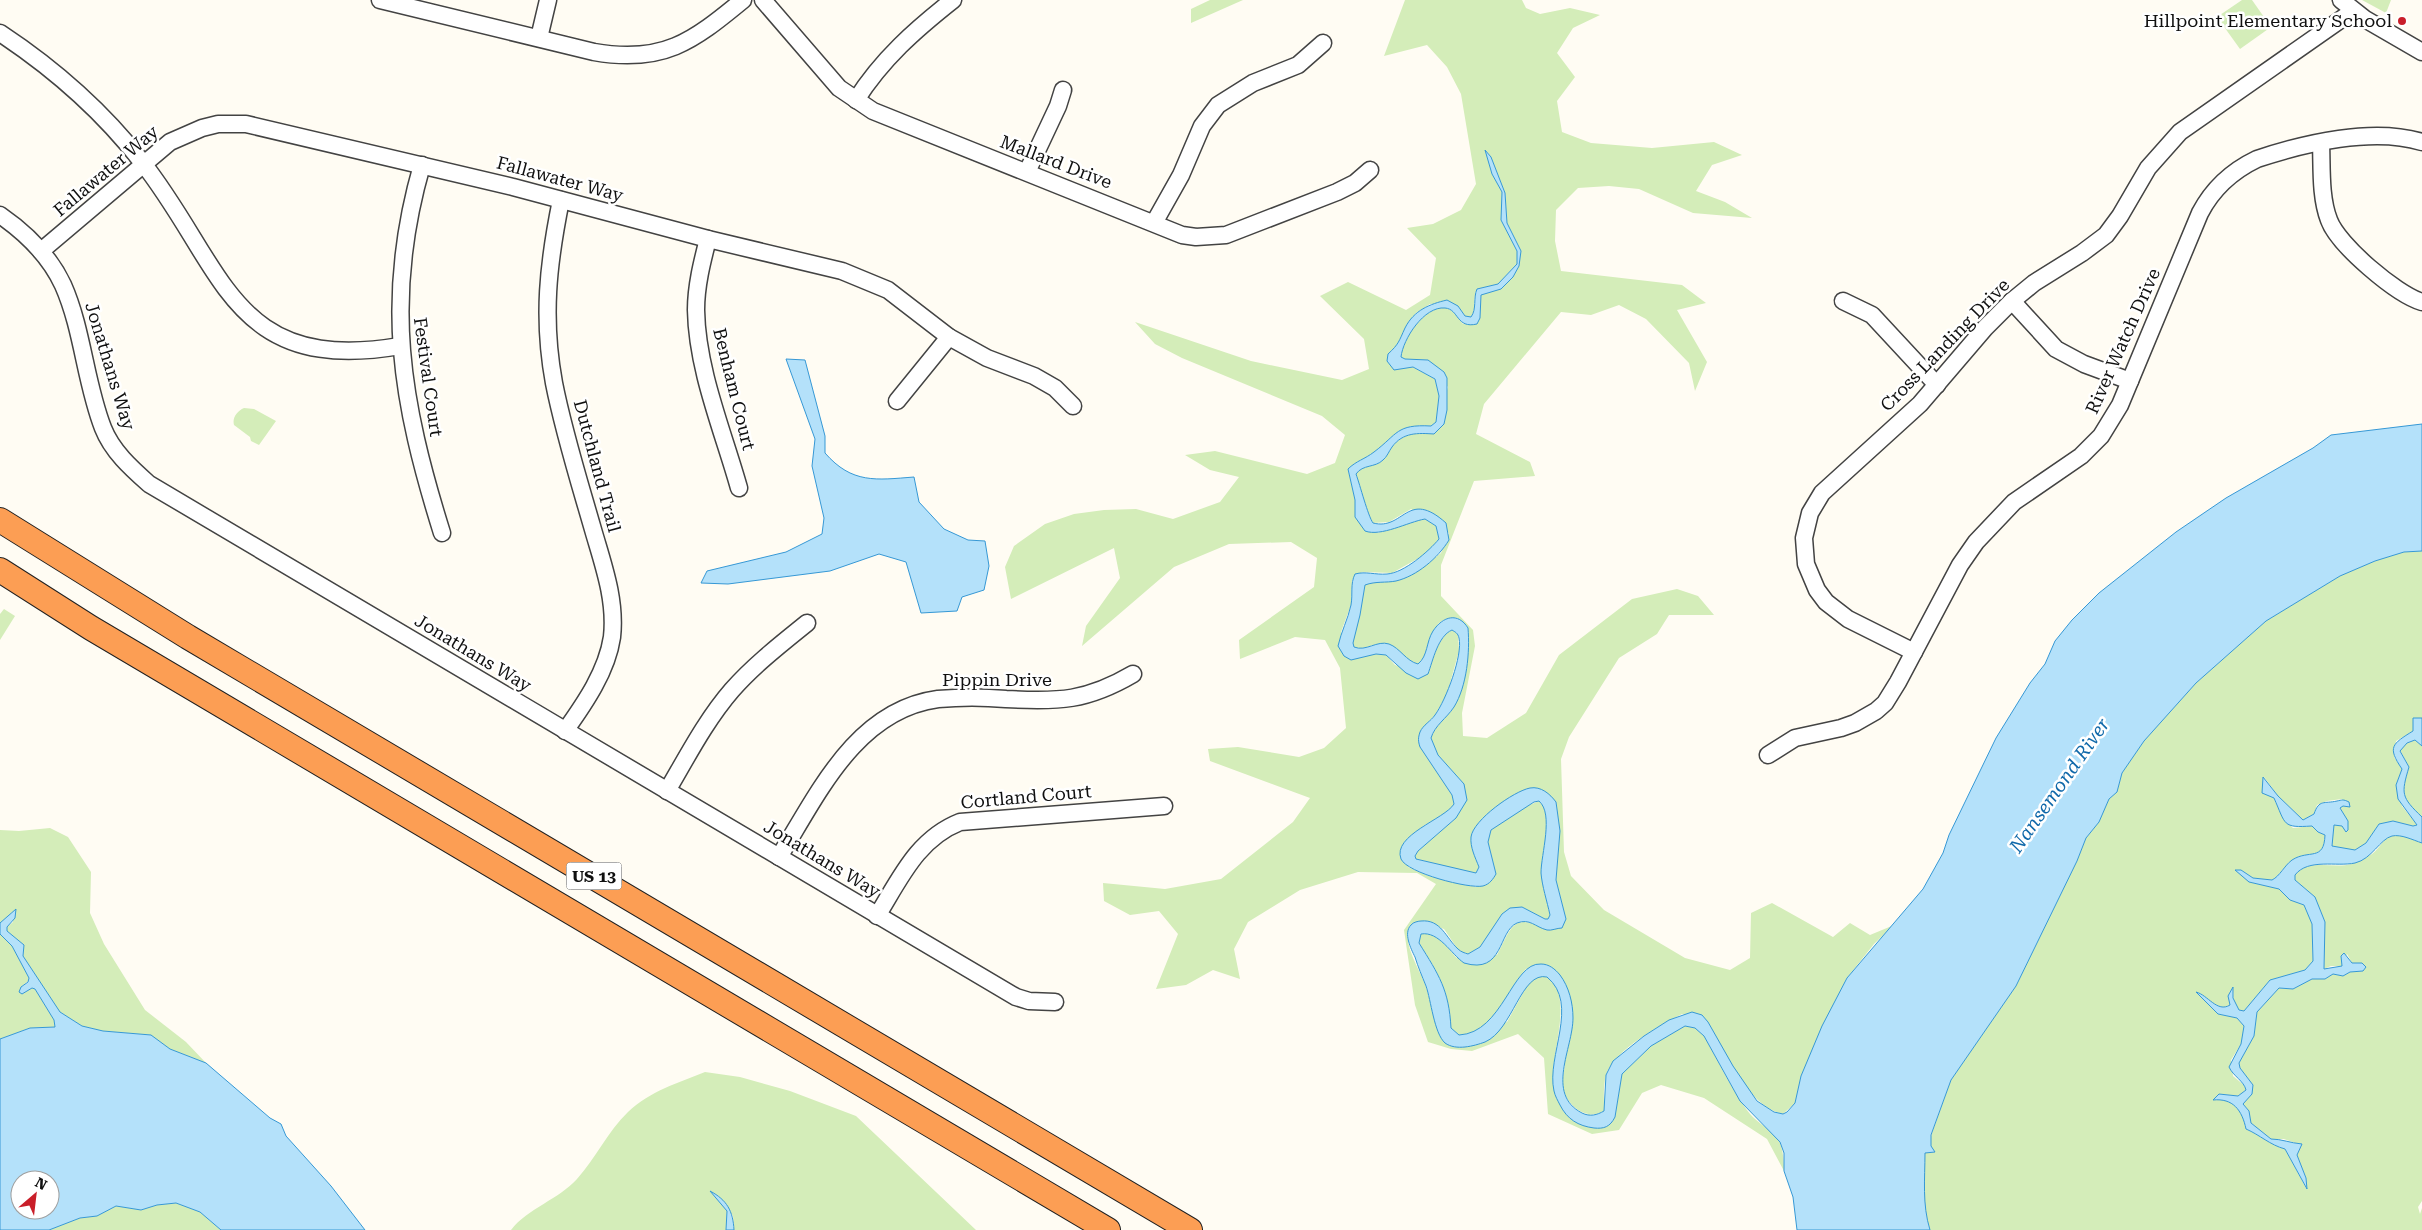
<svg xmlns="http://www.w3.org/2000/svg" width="2422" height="1230" font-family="'Roboto Serif',serif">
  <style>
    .green { fill: #d4edb9 }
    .water { fill: #b4e1fa; stroke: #3698d5; fill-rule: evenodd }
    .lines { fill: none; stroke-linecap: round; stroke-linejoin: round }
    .minor-casing { stroke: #434343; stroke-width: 19 }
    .highway-casing { stroke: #212121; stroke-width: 26 }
    .minor { stroke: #fff; stroke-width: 16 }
    .highway { stroke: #fc9e54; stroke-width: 24 }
    .poi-dot { fill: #c91e29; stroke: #fff; stroke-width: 2 }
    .labels { text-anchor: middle; stroke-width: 5; stroke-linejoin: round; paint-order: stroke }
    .shield { fill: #fff; stroke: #585858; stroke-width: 1 }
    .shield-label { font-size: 16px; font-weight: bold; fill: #101010 }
    .poi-label { font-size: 18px; fill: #101010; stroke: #fff; text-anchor: end }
    .street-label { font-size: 18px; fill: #101010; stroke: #fff }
    .water-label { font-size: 19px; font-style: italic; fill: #1069aa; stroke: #fff }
  </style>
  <rect width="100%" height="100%" fill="#fffcf3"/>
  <!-- green -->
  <g class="green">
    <path d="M1210,0H1243L1191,23V9Z"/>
    <path d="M1405,0H1522L1526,8L1540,14L1570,8L1600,15L1573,28L1557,53L1575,77L1557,101L1562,132L1591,143L1652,148L1714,142L1742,155L1712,165L1696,191L1725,202L1752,218L1693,213L1639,189L1609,186L1578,188L1556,210L1555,241L1561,271L1682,285L1706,303L1677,310L1707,362L1695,391L1689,363L1646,319L1619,305L1591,315L1561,312L1484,404L1476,434L1530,462L1535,476L1474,481L1441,565V596L1473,630L1475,646L1462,713L1463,736L1487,738L1526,713L1559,655L1632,599L1677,589L1698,596L1714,615H1669L1657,634L1619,658L1569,737L1561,759L1564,852L1571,876L1604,910L1685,958L1730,970L1750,958L1751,913L1772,903L1833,937L1850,923L1870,935L1894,925L1874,944L1847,978L1801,1076L1795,1103L1783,1114C1748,1107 1724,1051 1708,1022L1682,1014C1660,1025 1613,1051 1606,1075C1603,1086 1604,1100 1604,1111C1587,1121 1568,1107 1563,1089C1561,1082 1565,1070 1565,1062C1566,1035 1565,1008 1564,981L1526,969C1506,991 1495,1033 1459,1035L1451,1028C1449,990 1439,974 1419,943L1421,934C1437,931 1447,947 1457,958L1497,955C1513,924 1513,913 1548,930L1566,919L1556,880L1560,831L1556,802L1530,788L1472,848L1479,867L1476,873C1459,873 1435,862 1416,859L1415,856L1418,851L1456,818L1464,784L1438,755L1431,738C1435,725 1447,718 1454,707C1470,680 1461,647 1458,618C1427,614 1434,650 1418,664C1404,660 1398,647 1382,644C1372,643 1364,651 1354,647L1352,643L1360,615L1365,585L1374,581H1395L1419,570L1441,553L1449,533L1411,509L1389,522L1373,523C1368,516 1360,485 1356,474C1363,464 1375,468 1383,460C1387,457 1389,451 1392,447C1403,432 1418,433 1434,434L1448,387L1428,360L1405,359L1401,357C1403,339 1425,305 1446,308C1453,309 1459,319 1463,324L1480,318L1481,295C1511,285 1511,280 1521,251L1507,223L1505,193L1491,157L1486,151L1492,174L1502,192L1501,220L1517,251V264L1498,284L1477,289C1472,298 1477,309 1471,317L1465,316L1458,306L1430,304L1416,313L1406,326L1399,344L1388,354L1435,379L1439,396L1436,422L1431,426C1396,424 1398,434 1374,452C1365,459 1356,461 1348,469L1355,500V517L1378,533L1407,523L1425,519L1436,526L1439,539L1428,553L1392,573L1362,572L1352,580L1351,605L1341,632L1351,659L1376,654L1386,655L1395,665L1428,674C1433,660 1438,637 1452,630L1458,633L1459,651L1447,694L1435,715L1421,730L1420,747L1452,795L1454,804L1449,812L1423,826L1408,867L1429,876L1476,887L1496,874L1488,842L1491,830L1522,808L1539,801C1554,814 1541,854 1541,873C1542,886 1547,901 1550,915L1548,919H1545L1522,907L1502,914L1480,947L1468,954L1459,951L1444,929L1419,921C1414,923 1409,925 1408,931C1405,949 1421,971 1426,987C1432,1006 1434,1025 1444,1042L1507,1022L1529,982L1541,975C1577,984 1552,1051 1553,1076C1553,1090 1558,1100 1564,1112L1615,1117L1622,1074L1651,1046L1685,1026L1695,1028L1704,1036C1717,1059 1729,1084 1744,1106C1764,1136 1784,1123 1784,1171L1767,1139L1704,1098L1661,1085L1642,1093L1619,1130L1592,1134L1548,1114L1544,1058L1518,1034L1472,1051L1451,1049L1428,1042L1415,1005L1404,930L1436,884L1417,873L1358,872L1300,890L1248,922L1234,949L1240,979L1213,970L1186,985L1156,989L1178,934L1159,911L1130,915L1104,901L1103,883L1165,889L1221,879L1293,822L1310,798L1210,761L1208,749L1238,747L1299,757L1324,748L1346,728L1340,668L1325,640L1295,637L1240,659L1239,640L1314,587L1317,558L1291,542L1229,544L1174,567L1082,646L1086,626L1120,578L1114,548L1011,599L1005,567L1014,546L1045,524L1074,514L1104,510L1136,509L1173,519L1220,502L1239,477L1210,470L1185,455L1215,451L1307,474L1335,463L1345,435L1322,416L1182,358L1155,344L1135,322L1251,361L1342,380L1369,369L1364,339L1320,296L1348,282L1406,310L1430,295L1436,258L1407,228L1433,224L1461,210L1476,184L1461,94L1447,67L1427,45L1384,56Z"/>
    <path d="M2242,0H2252L2271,27L2240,49L2217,17Z"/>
    <path d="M2362,0H2391L2386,13Z"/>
    <path d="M244,408L254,409L276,421L259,445L251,441L250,437L234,425C232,418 237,411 244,408Z"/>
    <path d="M2422,551V718H2414L2413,731L2396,741L2394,757L2402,769L2396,785L2402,806L2417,825L2413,826L2393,821L2379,824L2366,843L2354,851L2332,846L2334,825L2342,826L2348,821L2340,808L2342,806V799L2327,801L2317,805L2314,814L2303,820L2278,796L2264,777L2283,818L2293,828L2312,826L2318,832L2325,835C2324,862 2309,849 2292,860C2284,866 2280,875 2272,880L2253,878L2241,870L2249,882L2279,889L2290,900L2304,905L2312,924L2313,961L2305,970L2270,980L2244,1011L2239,1010C2234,1003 2232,999 2234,990L2230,1005C2219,1012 2209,1000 2200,993L2218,1014L2237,1018L2244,1026L2241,1044L2231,1060L2233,1076L2245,1086L2246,1090L2238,1096L2219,1094C2224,1099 2228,1099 2233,1103C2241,1110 2244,1119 2246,1129C2260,1135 2270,1145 2285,1149L2306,1188V1178L2297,1155L2301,1145L2284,1139H2271L2251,1123L2249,1111L2243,1104L2253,1085L2240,1068L2239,1063L2254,1036L2257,1012L2279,988L2293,989L2312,979H2325L2333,974L2343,976L2350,972L2363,971L2362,963H2352L2347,954L2342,966H2331L2324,969L2325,922L2315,897L2295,880V875C2308,858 2334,869 2351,864C2357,861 2366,858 2372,854C2380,849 2382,838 2392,836C2402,834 2413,840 2422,843V1201L2418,1207L2420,1214L2422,1208V1230H1930L1923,1208L1925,1180L1923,1167L1925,1153L1931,1146V1136L1951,1080L2016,986L2077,861L2086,838L2099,822L2109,799L2117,792L2122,773L2144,741L2196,683L2266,621L2340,576L2375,561L2404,552Z"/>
    <path d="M4,609L15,616L0,640V614Z"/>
    <path d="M2415,740L2422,746V817C2401,797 2401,794 2409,767L2400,750L2407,743Z"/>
    <path d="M50,828L68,837L91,872L90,913L104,944L145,1010L186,1042L206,1063L170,1049L150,1035L103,1031L82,1026L60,1012L23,956L24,945L7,931V927L13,922L12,912L8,918L0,923V830L19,831Z"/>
    <path d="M0,934L12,946L29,978L28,981L21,987L22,994L32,988L35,989L54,1020L55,1027L30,1028L0,1039Z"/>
    <path d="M705,1072L740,1077L790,1091L856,1116L976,1230H734L733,1216L712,1192L727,1211L726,1230H511C528,1208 558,1200 577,1179C596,1158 608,1131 628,1112C650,1091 678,1083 705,1072Z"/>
    <path d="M176,1203L200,1212L221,1230H49L80,1218L97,1216L116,1206L141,1210L157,1205Z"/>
  </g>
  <!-- water -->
  <g class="water">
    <path d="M1485,150L1491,157L1505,193L1507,223L1521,251L1519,266L1513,277L1501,289L1481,295L1480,318L1477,324C1456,329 1459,309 1445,308C1424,306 1403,339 1401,357L1405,359L1428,360L1444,372L1447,378V410L1444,424L1434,434C1418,433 1403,432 1392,447C1389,451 1387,457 1383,460C1375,468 1363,464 1356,474C1360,485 1368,516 1373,523C1404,531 1407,488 1446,523L1449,540C1438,558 1417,576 1396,581C1386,583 1376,581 1365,585L1360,615L1353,643L1354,647C1366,652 1377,640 1389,644C1400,648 1406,661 1418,664C1428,656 1426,642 1433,631C1443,616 1458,612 1468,628C1470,652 1467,686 1454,707C1446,719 1435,725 1431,738L1438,755L1464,784L1467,800L1456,818L1418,851L1415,856L1416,859L1476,873L1479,867C1475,857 1470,847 1471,837C1473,820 1514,791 1530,788C1541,786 1550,794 1556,802L1560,831L1556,880L1566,919L1562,928C1557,928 1551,931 1547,930C1535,927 1530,918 1517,923C1498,931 1504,975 1464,963C1451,954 1439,931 1421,934L1419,943C1439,975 1449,990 1451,1028L1459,1035C1503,1033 1512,962 1541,964C1549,964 1555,969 1560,975C1569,987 1573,1003 1573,1018C1573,1048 1545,1094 1582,1113C1590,1117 1597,1115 1604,1111L1606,1075L1613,1061L1644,1036L1669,1020L1692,1012L1702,1015L1708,1022L1733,1066L1757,1101L1774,1112L1783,1114L1787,1112L1795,1103L1801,1076L1822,1026L1847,978L1923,889L1943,853L1949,835L1996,738L2030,683L2045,664L2055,641L2072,620L2099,593L2176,532L2226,498L2313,448L2331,435L2422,424V551L2404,552L2375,561L2340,576L2266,621L2196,683L2144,741L2122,773L2117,792L2109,799L2099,822L2086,838L2077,861L2016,986L1951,1080L1931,1135V1146L1935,1152L1925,1153C1925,1179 1922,1204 1930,1230H1797L1793,1197L1784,1171V1153L1780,1142L1740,1101L1704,1036L1695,1028L1685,1026L1651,1046L1622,1074L1615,1117C1610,1127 1604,1129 1594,1128C1578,1126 1567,1119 1560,1105C1558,1101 1555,1096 1554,1091C1546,1056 1580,1004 1547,977C1521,971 1513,1030 1485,1042C1474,1046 1456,1051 1445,1043C1434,1033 1431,1000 1426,986C1422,976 1418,967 1415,957C1411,949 1403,933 1411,925C1413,922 1419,921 1421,921C1441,919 1446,938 1458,949C1461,952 1465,953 1468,954L1480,947L1502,914L1510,908L1522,907L1545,919H1548L1550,915C1547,901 1542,886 1541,873C1541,854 1554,814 1539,801L1534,802L1491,830L1488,842L1496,874C1493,879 1490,884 1483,886C1469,889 1407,873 1401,859C1392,835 1445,819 1454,804L1452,795L1420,747C1418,741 1418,738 1420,732C1423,725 1431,721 1435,715C1446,700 1463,655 1459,638C1458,633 1455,632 1452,630C1438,636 1433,660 1428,674L1418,679L1406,673L1386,655L1376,654L1351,660L1344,656L1338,646C1341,632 1348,619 1351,605C1353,594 1350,584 1355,574C1366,571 1375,575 1387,574C1404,573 1429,551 1439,539L1436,526L1425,519C1408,522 1381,537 1365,531L1355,517V500L1348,469C1356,461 1365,459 1374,452C1398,434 1396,424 1431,426L1436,422L1439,396L1435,379L1413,367L1394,370L1387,361L1388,354C1399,344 1399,341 1405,328C1414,310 1430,304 1447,300L1458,306L1465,316L1471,317C1477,309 1473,298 1477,289L1498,284L1517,264V251L1501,220L1502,192L1492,174Z"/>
    <path d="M786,359L805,360L825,436V453C852,484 876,480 914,477L919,502L944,529L968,540L985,541L989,566L984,590L962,597L957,611L921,613L906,562L879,554L830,571L728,584L701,583L707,571L786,552L822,534L824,518L812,466L815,439Z"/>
    <path d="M2413,718H2422V746L2415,740L2407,743L2400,751L2409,767C2401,794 2401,797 2422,817V843C2413,840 2401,834 2392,836C2380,839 2372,859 2355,863C2337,867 2308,858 2295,875V880L2315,897L2325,922L2324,969L2342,966L2341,956L2344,953L2352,963H2362L2366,967L2363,971L2350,972L2343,976L2333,974L2325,979H2312L2293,989L2279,988L2257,1012L2254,1036L2239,1063L2240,1068L2253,1085L2252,1094L2243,1104L2249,1111L2251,1123L2271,1139C2282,1139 2290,1143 2302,1144L2297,1155L2306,1178L2307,1189L2285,1149C2270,1145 2260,1135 2246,1129C2242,1110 2233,1098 2213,1100L2219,1094L2238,1096L2246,1090C2244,1081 2233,1076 2229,1067L2241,1044L2244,1026L2237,1018L2218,1014L2196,992C2208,995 2217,1013 2230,1005L2228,996L2233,987V998L2239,1010L2244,1011L2270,980L2305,970L2313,961L2312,924L2304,905L2290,900L2279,889L2249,882L2235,870H2241L2253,878L2272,880C2280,876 2284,866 2292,860C2309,849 2324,862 2325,835L2318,832L2312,826C2282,828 2286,825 2274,798L2262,793L2263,777L2278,796L2303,820L2314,814C2319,799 2324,804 2337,801C2342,800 2343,799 2349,802L2350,807L2343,806L2340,808L2348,821V830L2346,832L2342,826L2334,825L2332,846L2355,850L2366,843L2379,824L2393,821L2413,826L2417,825L2398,799L2396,785L2402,769C2387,747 2392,744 2413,731Z"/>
    <path d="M16,909L15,918L7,927V931L24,945L23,956L60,1012L82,1026L103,1031L151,1035L170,1049L206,1063L270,1118L281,1124L286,1136L331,1186L365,1230H221L200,1212L176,1203L157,1205L141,1210L116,1206L97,1216L80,1218L49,1230H0V1039L30,1028L55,1027L54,1020L35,989L32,988L22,994L19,992L21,987L28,982L29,978L12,946L0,934V923ZM20,1180H50V1210H20Z"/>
    <path d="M710,1191C727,1200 733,1211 734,1230H726L727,1211Z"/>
  </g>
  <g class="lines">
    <defs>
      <g id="minor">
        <path d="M380,0L594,52C663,64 692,42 743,0"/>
        <path d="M763,0L839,88L873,111L1182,235L1196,237L1226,235L1337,192L1355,183L1370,170"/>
        <path d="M2341,0L2365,19L2422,52"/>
        <path d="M0,33C53,68 103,112 142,162C225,267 231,375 400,346"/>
        <path d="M539,38L548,0"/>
        <path d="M856,100C882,59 915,30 953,0"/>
        <path d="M2321,143C2322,167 2320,197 2329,220C2338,245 2396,294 2422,302"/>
        <path d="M422,165C383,300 401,402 442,533"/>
        <path d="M1027,172L1058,106L1063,90"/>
        <path d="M561,200C548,264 542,318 554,383C564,434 580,484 594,533C604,567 616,601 612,637C607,671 585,703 565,731"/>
        <path d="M0,215C26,233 49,255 63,285C83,330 85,382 103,428C112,451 131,468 149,484L1016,997L1029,1001L1055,1002"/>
        <path d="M1154,223L1181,175L1202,126L1218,105L1253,83L1298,65L1323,43"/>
        <path d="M708,239C702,262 696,286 696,310C697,370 723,431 739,488"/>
        <path d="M41,251L170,142L202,128L218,124H246L513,187L708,239L842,271L888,290L949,337L987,358L1034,376L1055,388L1073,406"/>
        <path d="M1843,301L1872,315L1937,385"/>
        <path d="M2012,301L2056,349L2084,364L2130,381"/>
        <path d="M897,401L949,337"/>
        <path d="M1914,652L1848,619L1826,602L1817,590L1806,564L1804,538L1810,513L1822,493L1920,404L1985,328L2012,301L2034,283L2082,253L2106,235L2120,216L2148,168L2180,132L2353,11"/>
        <path d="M1768,755L1795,738L1841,728L1855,723L1876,711L1885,703L1898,682L1960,565L1976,542L2014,502L2081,456L2101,436L2120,405L2200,213C2213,188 2232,171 2257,159C2305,143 2373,127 2422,142"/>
        <path d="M667,791C687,757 706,720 732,690C754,665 781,644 807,623"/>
        <path d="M779,857C818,794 856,710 938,699C960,697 984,697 1006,699C1059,702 1087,701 1133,674"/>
        <path d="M877,916C900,879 917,839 960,822L1164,806"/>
      </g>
      <g id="highway">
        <path d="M0,520L188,637L1190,1230"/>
        <path d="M0,570L91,628L1108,1230"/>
      </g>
    </defs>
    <!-- minor casing -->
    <use href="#minor" class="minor-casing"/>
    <!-- highway casing -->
    <use href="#highway" class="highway-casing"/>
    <!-- minor -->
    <use href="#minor" class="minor"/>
    <!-- highway -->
    <use href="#highway" class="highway"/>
  </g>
  <!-- markers -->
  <circle class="poi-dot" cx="2402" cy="21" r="5"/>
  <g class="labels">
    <!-- shield labels -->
    <rect class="shield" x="566.5" y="862.5" width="55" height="27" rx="4"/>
    <g class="shield-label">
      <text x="594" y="882">US 13</text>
    </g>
    <!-- poi labels -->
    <g class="poi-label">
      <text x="2392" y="27">Hillpoint Elementary School</text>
    </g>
    <!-- street labels -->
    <g class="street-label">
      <text transform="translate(1056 162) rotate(21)" y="6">Mallard Drive</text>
      <text transform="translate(106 171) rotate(-40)" y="6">Fallawater Way</text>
      <text transform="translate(560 179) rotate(15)" y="6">Fallawater Way</text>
      <text transform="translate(2123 341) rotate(-66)" y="6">River Watch Drive</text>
      <text transform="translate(1945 345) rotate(-46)" y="6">Cross Landing Drive</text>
      <text transform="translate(110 366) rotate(73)" y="6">Jonathans Way</text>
      <text transform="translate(428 377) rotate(82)" y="6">Festival Court</text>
      <text transform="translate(734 389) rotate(76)" y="6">Benham Court</text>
      <text transform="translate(597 466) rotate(75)" y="6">Dutchland Trail</text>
      <text transform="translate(473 653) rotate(31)" y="6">Jonathans Way</text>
      <text x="997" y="686">Pippin Drive</text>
      <text transform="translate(1026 797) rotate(-5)" y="6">Cortland Court</text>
      <text transform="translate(822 859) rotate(31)" y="6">Jonathans Way</text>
    </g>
    <!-- water labels -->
    <g class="water-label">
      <text transform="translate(2059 785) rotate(-55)" y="7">Nansemond River</text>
    </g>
  </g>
  <!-- north arrow -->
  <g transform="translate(35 1195) rotate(28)"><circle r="24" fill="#ffffff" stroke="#9f9f9f"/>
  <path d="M0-4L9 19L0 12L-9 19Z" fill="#c91e29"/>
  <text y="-8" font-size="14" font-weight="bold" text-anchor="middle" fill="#101010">N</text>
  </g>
</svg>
